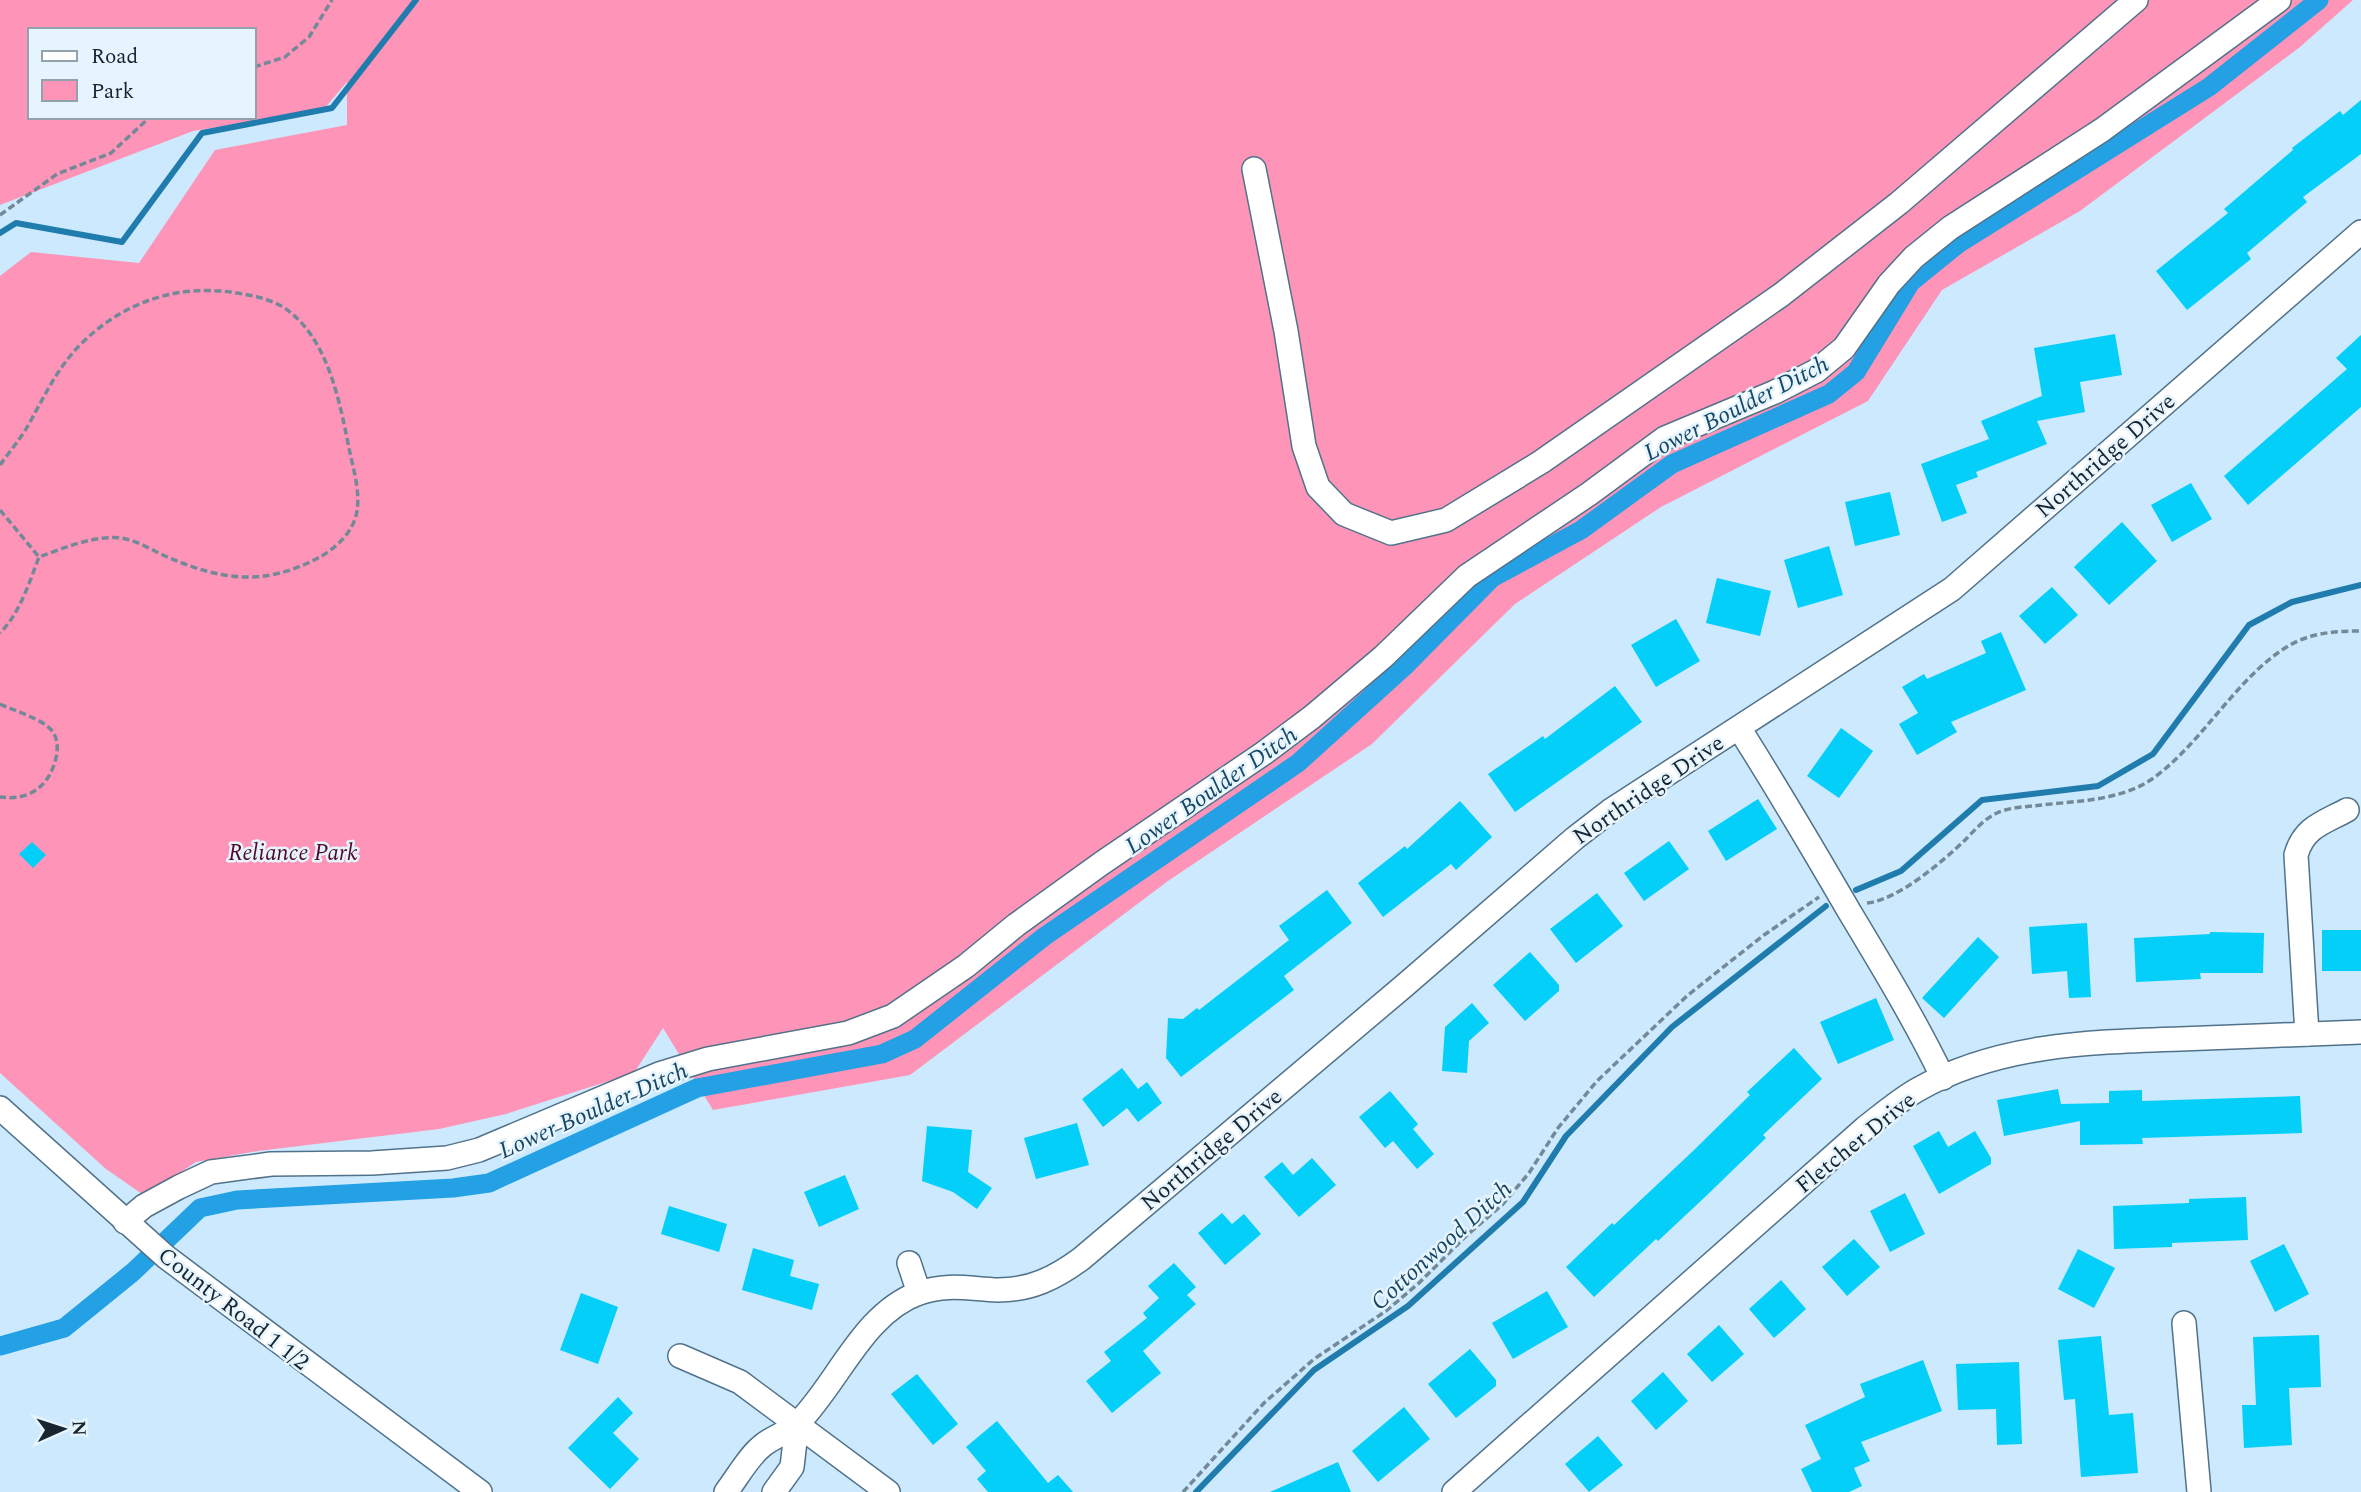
<svg xmlns="http://www.w3.org/2000/svg" width="2361" height="1492" font-family="Spectral,serif">
  <style>
    .green { fill: #fe94b7; fill-rule: evenodd }
    .lines { fill: none; stroke-linecap: round; stroke-linejoin: round }
    .stream { stroke: #1f7cad; stroke-width: 6 }
    .canal { stroke: #23a1e4; stroke-width: 19 }
    .building { fill: #04cff9 }
    .minor-casing { stroke: #527289; stroke-width: 26 }
    .path { stroke: #748998; stroke-width: 3.5; stroke-dasharray: 7 3.5; stroke-linecap: butt }
    .minor { stroke: #fff; stroke-width: 23 }
    .labels { text-anchor: middle; stroke-width: 5; stroke-linejoin: round; paint-order: stroke }
    .street-label { font-size: 23px; fill: #17252e; stroke: #e6f4fe }
    .park-label { font-size: 23px; font-style: italic; fill: #500a2a; stroke: #e6f4fe }
    .water-label { font-size: 24px; font-style: italic; fill: #184763; stroke: #e6f4fe }
  </style>
  <rect width="100%" height="100%" fill="#cce9fd"/>
  <!-- green -->
  <path class="green" d="M0,0H2353L2300,47L2080,211L1942,290L1868,401L1661,507L1515,604L1372,744L1168,881L910,1075L713,1110L663,1028L634,1073L506,1114L439,1129L258,1151L196,1162L145,1196L106,1169L0,1073V276L31,252L139,263L215,150L347,125V82L323,110L193,131L0,205ZM30,30H254V117H30Z"/>
  <g class="lines">
    <!-- stream -->
    <g class="stream">
      <path d="M0,233L16,223L122,242L202,133L332,108L416,0"/>
      <path d="M1856,890L1901,871L1982,800L2098,786L2153,754L2249,625L2292,602L2361,585"/>
      <path d="M1196,1492L1314,1370L1408,1306L1523,1202L1566,1136L1672,1027L1826,906"/>
    </g>
    <!-- canal -->
    <path class="canal" d="M0,1346L64,1328L133,1272L200,1208L237,1200L453,1188L489,1183L697,1088L882,1054L915,1039L1045,936L1298,763L1404,667L1492,578L1581,530L1672,464L1829,394L1856,372L1911,282L1958,244L2209,87L2319,0"/>
  </g>
  <!-- building -->
  <g class="building">
    <path d="M2361,100V154L2303,197L2307,202L2247,253L2251,259L2187,310L2156,271L2228,213L2224,209L2293,150L2292,148L2340,111L2343,115Z"/>
    <path d="M2115,334L2122,375L2080,382L2085,412L2037,421L2047,444L1976,472L1978,477L1956,485L1967,513L1942,522L1921,464L1989,439L1981,421L2042,396L2034,348Z"/>
    <path d="M2361,335V407L2248,505L2224,476L2347,369L2336,358Z"/>
    <path d="M2191,483L2212,519L2172,542L2151,505Z"/>
    <path d="M1890,492L1900,535L1855,546L1845,502Z"/>
    <path d="M2122,522L2157,561L2109,605L2074,567Z"/>
    <path d="M1829,546L1843,595L1798,608L1784,560Z"/>
    <path d="M1717,578L1771,591L1760,636L1706,623Z"/>
    <path d="M2052,587L2078,615L2045,644L2019,616Z"/>
    <path d="M1676,619L1700,661L1656,687L1631,645Z"/>
    <path d="M2001,632L2026,690L1951,722L1957,732L1917,755L1899,724L1918,713L1902,687L1924,674L1927,679L1986,653L1981,641Z"/>
    <path d="M1615,686L1642,722L1515,812L1488,774L1543,736L1545,739Z"/>
    <path d="M1841,728L1873,751L1839,798L1807,776Z"/>
    <path d="M1758,799L1777,829L1726,861L1708,831Z"/>
    <path d="M1460,801L1492,837L1456,870L1451,864L1383,917L1358,883L1405,846L1407,849Z"/>
    <path d="M1669,841L1689,869L1644,901L1624,873Z"/>
    <path d="M32,842L46,855L33,868L19,854Z"/>
    <path d="M1327,890L1352,923L1284,976L1294,990L1181,1077L1166,1058L1168,1018L1183,1019L1197,1008L1199,1010L1289,940L1279,926Z"/>
    <path d="M1597,893L1623,926L1576,963L1550,929Z"/>
    <path d="M2087,923L2091,997L2069,998L2067,971L2032,974L2029,927Z"/>
    <rect x="2322" y="930" width="39" height="41"/>
    <path d="M2210,932L2264,933L2263,973H2200L2201,979L2136,982L2134,938L2210,934Z"/>
    <path d="M1978,937L1999,957L1944,1018L1922,998Z"/>
    <path d="M1530,952L1559,985V991L1525,1021L1493,985Z"/>
    <path d="M1876,998L1894,1040L1838,1064L1820,1022Z"/>
    <path d="M1472,1003L1489,1023L1469,1041L1467,1073L1442,1071L1445,1027Z"/>
    <path d="M1794,1048L1822,1079L1763,1135L1766,1138L1705,1197L1658,1241L1656,1239L1594,1297L1566,1267L1612,1223L1614,1225L1692,1152L1750,1095L1747,1092Z"/>
    <path d="M1122,1068L1138,1089L1147,1082L1162,1103L1138,1122L1127,1108L1103,1127L1082,1099Z"/>
    <path d="M2058,1089L2061,1104L2109,1103V1091L2142,1090V1101L2300,1096L2302,1133L2142,1138L2143,1144L2080,1145V1121L2004,1136L1997,1100Z"/>
    <path d="M1390,1091L1418,1124L1413,1129L1434,1154L1417,1169L1393,1141L1385,1148L1359,1117Z"/>
    <path d="M1077,1123L1089,1165L1036,1179L1024,1138Z"/>
    <path d="M927,1126L972,1130L968,1172L992,1188L977,1209L953,1192L922,1181Z"/>
    <path d="M1939,1131L1948,1147L1975,1131L1991,1158V1164L1939,1194L1913,1146Z"/>
    <path d="M1312,1158L1336,1185L1299,1217L1264,1177L1282,1162L1293,1175Z"/>
    <path d="M845,1175L859,1209L819,1227L804,1192Z"/>
    <path d="M1905,1193L1925,1234L1890,1252L1870,1211Z"/>
    <path d="M2246,1197L2248,1240L2172,1243V1247L2114,1249L2113,1206L2189,1203V1199Z"/>
    <path d="M669,1206L727,1224L719,1252L661,1234Z"/>
    <path d="M1222,1213L1232,1224L1244,1214L1261,1234L1225,1265L1198,1233Z"/>
    <path d="M1854,1239L1880,1267L1847,1296L1822,1267Z"/>
    <path d="M2284,1244L2309,1294L2275,1312L2250,1261Z"/>
    <path d="M753,1248L794,1260L790,1276L819,1284L812,1310L742,1290Z"/>
    <path d="M2078,1249L2115,1268L2094,1308L2058,1289Z"/>
    <path d="M1174,1263L1196,1287L1187,1295L1196,1304L1143,1351L1161,1373L1112,1413L1086,1381L1111,1361L1104,1352L1147,1318L1143,1313L1159,1298L1148,1286Z"/>
    <path d="M1781,1280L1806,1309L1774,1338L1749,1309Z"/>
    <path d="M1547,1291L1568,1327L1513,1359L1492,1323Z"/>
    <path d="M581,1293L618,1307L598,1364L560,1350Z"/>
    <path d="M1719,1325L1744,1354L1712,1382L1687,1354Z"/>
    <path d="M2319,1335L2321,1387L2289,1388L2292,1445L2244,1448L2242,1405H2256L2253,1337Z"/>
    <path d="M2101,1336L2109,1415L2133,1413L2138,1473L2081,1477L2075,1399L2064,1400L2058,1340Z"/>
    <path d="M1470,1349L1496,1380V1386L1456,1418L1428,1384Z"/>
    <path d="M1923,1360L1942,1411L1861,1442L1870,1461L1854,1468L1862,1486L1849,1492H1812L1801,1469L1821,1459L1805,1425L1865,1397L1860,1384Z"/>
    <path d="M2019,1362L2022,1444L1997,1445L1996,1409L1958,1410L1956,1364Z"/>
    <path d="M1663,1372L1688,1401L1656,1430L1631,1401Z"/>
    <path d="M917,1374L958,1424L933,1445L891,1394Z"/>
    <path d="M618,1397L633,1413L613,1433L639,1459L610,1489L568,1448Z"/>
    <path d="M1404,1407L1430,1439L1378,1482L1352,1451Z"/>
    <path d="M997,1421L1048,1483L1058,1475L1073,1492H988L977,1479L986,1471L966,1447Z"/>
    <path d="M1598,1436L1623,1465L1589,1492L1565,1464Z"/>
    <path d="M1338,1462L1351,1492H1270Z"/>
  </g>
  <g class="lines">
    <defs>
      <g id="minor">
        <path d="M1254,169L1286,331L1304,446L1318,487L1344,514L1391,533L1446,520L1541,462L1781,295L1899,203L2136,0"/>
        <path d="M1739,728C1777,788 1813,849 1849,911C1882,966 1915,1020 1943,1078"/>
        <path d="M2307,1034L2296,855C2304,827 2323,823 2347,810"/>
        <path d="M0,1108L166,1257L480,1492"/>
        <path d="M125,1222L144,1206L179,1187L211,1172L271,1164L372,1163L447,1158L479,1150L659,1074L708,1059L848,1033L893,1016L966,966L1016,925L1102,863L1264,753L1312,717L1383,657L1467,576L1589,494L1665,438L1775,392L1816,371L1844,348L1889,284L1914,257L1950,228L2102,130L2279,0"/>
        <path d="M909,1263L919,1293"/>
        <path d="M2184,1323L2199,1492"/>
        <path d="M680,1356L740,1382L888,1492"/>
        <path d="M726,1492C737,1478 748,1457 762,1446C772,1437 788,1433 798,1423C838,1383 863,1313 919,1293C947,1283 970,1289 998,1290C1031,1290 1055,1278 1081,1259L1404,986L1575,838L1610,811L1952,589L2361,232"/>
        <path d="M774,1492L792,1467L797,1424"/>
        <path d="M1454,1492L1865,1128C1882,1115 1898,1101 1917,1090C1997,1044 2090,1042 2180,1039C2240,1037 2301,1034 2361,1032"/>
      </g>
    </defs>
    <!-- minor casing -->
    <use href="#minor" class="minor-casing"/>
    <!-- path -->
    <g class="path">
      <path d="M254,67L285,57L309,37L332,0"/>
      <path d="M0,215L57,174L111,153L150,117"/>
      <path d="M0,465C10,451 22,437 30,422C45,395 57,369 79,346C123,301 180,282 243,294C256,296 271,300 283,307C329,337 340,404 350,453C354,471 360,492 357,511C354,532 335,549 318,558C263,587 220,580 165,556C152,550 136,540 121,538C94,535 64,548 39,557C29,583 20,613 0,633"/>
      <path d="M0,510L39,557"/>
      <path d="M0,704C14,711 44,719 53,732C58,740 58,749 56,758C49,787 29,801 0,797"/>
      <path d="M1867,903C1898,900 1942,862 1964,841C1974,831 1984,819 1997,813C2007,808 2022,807 2033,806C2071,801 2119,802 2152,779C2204,743 2242,667 2298,641C2318,632 2340,631 2361,631"/>
      <path d="M1183,1492L1264,1403L1314,1359L1386,1311L1419,1283L1466,1236L1502,1205L1529,1173L1558,1128L1597,1081L1688,995L1764,935L1819,897"/>
    </g>
    <!-- minor -->
    <use href="#minor" class="minor"/>
  </g>
  <g class="labels">
    <!-- street labels -->
    <g class="street-label">
      <text transform="translate(2105 455) rotate(-41)" y="8">Northridge Drive</text>
      <text transform="translate(1648 789) rotate(-34)" y="8">Northridge Drive</text>
      <text transform="translate(1855 1142) rotate(-39)" y="8">Fletcher Drive</text>
      <text transform="translate(1211 1149) rotate(-40)" y="8">Northridge Drive</text>
      <text transform="translate(234 1308) rotate(38)" y="8">County Road 1 1/2</text>
    </g>
    <!-- park labels -->
    <g class="park-label">
      <text x="293" y="860">Reliance Park</text>
    </g>
    <!-- water labels -->
    <g class="water-label">
      <text transform="translate(1736 408) rotate(-27)" y="8">Lower Boulder Ditch</text>
      <text transform="translate(1211 790) rotate(-35)" y="8">Lower Boulder Ditch</text>
      <text transform="translate(593 1110) rotate(-24)" y="8">Lower Boulder Ditch</text>
      <text transform="translate(1441 1245) rotate(-42)" y="8">Cottonwood Ditch</text>
    </g>
  </g>
  <!-- legend -->
  <rect x="28" y="28" width="228" height="91" fill="#e6f4fe" stroke="#93a1ab" stroke-width="2"/>
  <rect x="42" y="51" width="35" height="10" fill="#ffffff" stroke="#93a1ab" stroke-width="2"/>
  <text x="91" y="63" font-size="21" fill="#17252e">Road</text>
  <rect x="42" y="80" width="35" height="21" fill="#fe94b7" stroke="#93a1ab" stroke-width="2"/>
  <text x="91" y="98" font-size="21" fill="#17252e">Park</text>
  <!-- north arrow -->
  <g transform="translate(63 1429) rotate(87)" stroke="#e6f4fe" stroke-width="5" paint-order="stroke">
  <path d="M0-5L12 26L0 18L-12 26Z" fill="#17252e"/>
  <text y="-10" font-size="19" font-weight="bold" text-anchor="middle" fill="#17252e">N</text>
  </g>
</svg>
